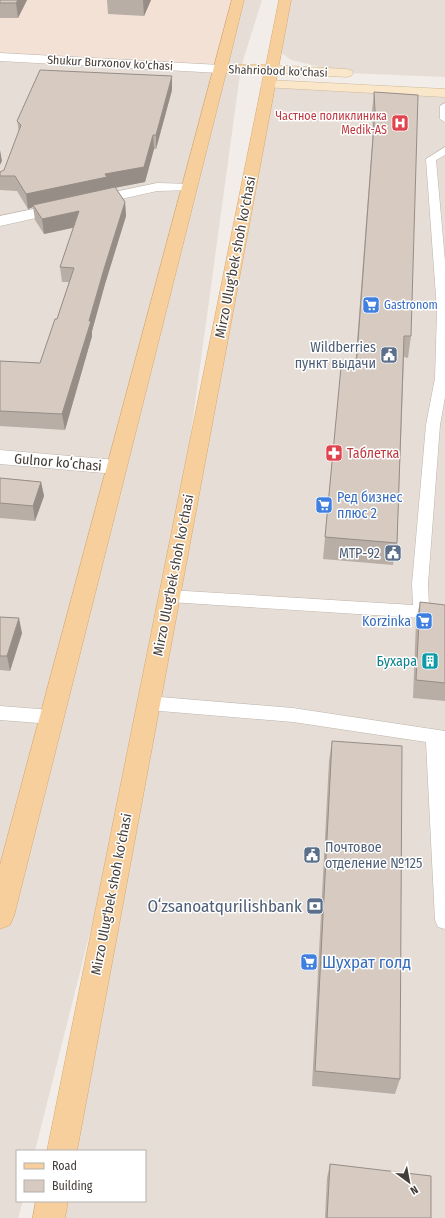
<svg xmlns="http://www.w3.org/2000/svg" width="445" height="1218" font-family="'Fira Sans Condensed',sans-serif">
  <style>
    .residential { fill: #e6ded6 }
    .commercial { fill: #f2e1d4 }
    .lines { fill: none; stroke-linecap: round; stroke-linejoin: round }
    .service-casing { stroke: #bdb4ab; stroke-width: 1 }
    .minor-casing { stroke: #bdb4ab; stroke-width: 1 }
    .tertiary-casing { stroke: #bdb4ab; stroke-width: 1 }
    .secondary-casing { stroke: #ceb99b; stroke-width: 1 }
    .primary-casing { stroke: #d9a96e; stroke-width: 1 }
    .service { fill: #fff; fill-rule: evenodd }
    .minor { fill: #fff; fill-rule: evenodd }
    .tertiary { fill: #fff; fill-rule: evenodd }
    .secondary { fill: #fae7ca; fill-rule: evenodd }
    .primary { fill: #f6cf9d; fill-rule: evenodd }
    .wall { fill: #b8aea6 }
    .shaded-wall { fill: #968d87 }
    .building { fill: #d6cac1; stroke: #968d87 }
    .labels { text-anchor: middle; stroke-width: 3; stroke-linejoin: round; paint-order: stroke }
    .far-street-label { font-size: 12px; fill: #453d37; stroke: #fff }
    .far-health-label { font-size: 12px; fill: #be3a42; stroke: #fff; text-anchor: end }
    .far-shop-label { font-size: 12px; fill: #366cbe; stroke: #fff; text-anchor: start }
    .street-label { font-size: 14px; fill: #453d37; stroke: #fff }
    .service-label { font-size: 14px; fill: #4e5e75; stroke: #fff; text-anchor: end }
    .health-label { font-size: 14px; fill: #be3a42; stroke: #fff; text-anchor: start }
    .shop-label { font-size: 14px; fill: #366cbe; stroke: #fff; text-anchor: start }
    .culture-label { font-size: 14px; fill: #0d838f; stroke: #fff; text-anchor: end }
    .near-service-label { font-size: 17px; fill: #4e5e75; stroke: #fff; text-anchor: end }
    .near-shop-label { font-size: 17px; fill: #366cbe; stroke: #fff; text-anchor: start }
  </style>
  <rect width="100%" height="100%" fill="#f2ede8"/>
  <!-- residential -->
  <g class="residential">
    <path d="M0,0H262L241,67L170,586L268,84L445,93V1218H49L52,1201H145V1151H62L145,713L35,1151H17V1201H23L18,1218H0Z"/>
    <path d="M285,0H445V77L346,73L291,60L275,48Z"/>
  </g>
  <!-- commercial -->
  <path class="commercial" d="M0,0H238L220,69L0,57Z"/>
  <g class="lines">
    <defs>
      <g id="service">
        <path d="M445,103V122L440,119V106Z"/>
        <path d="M445,147V155L436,160L445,261V397L440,425L428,584L429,606H445V618H421L169,602L163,600L161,596L163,592L169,590L413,605L412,584L426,425L435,378L437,310L426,159Z"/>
        <path d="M148,696L293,708L445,731V929L438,927L435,920L426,742L293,722L148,710L142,708L139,703L142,698Z"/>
        <path d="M0,706L52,710L58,712L61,717L58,722L52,724L0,720Z"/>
      </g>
      <g id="minor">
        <path d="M157,183L194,184L196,187L194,190L157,191L0,226V216Z"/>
        <path d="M0,450L116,460L123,462L126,467L123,472L116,474L0,464Z"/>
      </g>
      <path id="tertiary" d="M0,53L220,65L225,66L227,69L225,72L220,73L0,61Z"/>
      <g id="secondary">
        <path d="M271,65L346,69L351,70L353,73L351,76L346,77L266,72L264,69L266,66Z"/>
        <path d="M268,80L445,89V97L263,87L261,84L263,81Z"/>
      </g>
      <g id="primary">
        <path d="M232,0H244L228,65H266L279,0H291L77,1151H47L264,73H226L14,916L10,925L0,929V865Z"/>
        <path d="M36,1201H68L65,1218H33Z"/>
      </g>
    </defs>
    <!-- service casing -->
    <use href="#service" class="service-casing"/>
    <!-- minor casing -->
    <use href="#minor" class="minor-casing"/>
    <!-- tertiary casing -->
    <use href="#tertiary" class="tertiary-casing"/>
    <!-- secondary casing -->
    <use href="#secondary" class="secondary-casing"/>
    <!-- primary casing -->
    <use href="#primary" class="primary-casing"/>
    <!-- service -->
    <use href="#service" class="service"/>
    <!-- minor -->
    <use href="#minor" class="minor"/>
    <!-- tertiary -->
    <use href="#tertiary" class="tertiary"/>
    <!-- secondary -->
    <use href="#secondary" class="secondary"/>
    <!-- primary -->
    <use href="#primary" class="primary"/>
  </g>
  <!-- wall -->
  <g class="wall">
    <path d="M0,0H27L18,18H0Z"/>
    <path d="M107,0H151L144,16L108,14Z"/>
    <path d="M172,90L156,149H154L145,182L115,188L125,202L126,216L105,284L92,331V336L65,430L0,426V361L40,363L57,319L69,282H62L60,267L73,228L44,234L35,220L33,207L28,209L17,191L0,190V172L4,170L19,132L17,121Z"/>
    <path d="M374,92L411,336L408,358L404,357L397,543L393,565L323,559L341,367L355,368L373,131L372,111Z"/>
    <path d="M0,478L41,482L44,496L35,521L0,518Z"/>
    <path d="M420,602L445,605V701L413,698L416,621Z"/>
    <path d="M0,617L22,633L10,671L0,670Z"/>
    <path d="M332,741L400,1079L395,1094L312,1086L329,761Z"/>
    <path d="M330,1164L431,1218H325L327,1178Z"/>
  </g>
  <!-- shaded-wall -->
  <g class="shaded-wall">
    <path d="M18,0H27L18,18L16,3Z"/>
    <path d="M143,0H151L144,16Z"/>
    <path d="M172,76V90L156,149V135Z"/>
    <path d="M153,135L154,149L145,182L108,189L33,205V207L28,209L26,194L105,174Z"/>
    <path d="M0,150L2,161L0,165Z"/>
    <path d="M125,202L126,216L105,284L92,331V336L65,430L62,414L104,269Z"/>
    <path d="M79,211L80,226L44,234L42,219Z"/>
    <path d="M41,482L44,496L35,521L33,506Z"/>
    <path d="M19,618L22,633L10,671L7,656Z"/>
  </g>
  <!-- building -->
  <g class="building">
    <path d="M0,0H18L16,3H0Z"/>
    <path d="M40,70L172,76L156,135H153L144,167L105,174L107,177L26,194L15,176H0V172L4,170L21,125L17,121Z"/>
    <path d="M374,92L418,95L411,336H404L397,543L325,537L341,367L356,368L375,111Z"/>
    <path d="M115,187L125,202L104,269L89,321H91L62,414L0,411V361L40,363L55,319H57L74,268L60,267L79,211L42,219L33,205Z"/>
    <path d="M0,478L41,482L33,506L0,503Z"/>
    <path d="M420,602L445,605V683L416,680Z"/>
    <path d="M0,617L19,618L7,656H0Z"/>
    <path d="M332,741L402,746L400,1079L315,1071Z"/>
    <path d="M330,1164L431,1176V1218H327Z"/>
  </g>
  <!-- icons -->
  <defs>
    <symbol id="hospital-square" viewBox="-11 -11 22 22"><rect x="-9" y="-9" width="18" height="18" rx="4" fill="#e0444e" stroke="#fff"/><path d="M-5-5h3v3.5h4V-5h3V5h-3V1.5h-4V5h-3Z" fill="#fff"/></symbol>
    <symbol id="supermarket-square" viewBox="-11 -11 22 22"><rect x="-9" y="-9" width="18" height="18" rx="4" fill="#3f7fe0" stroke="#fff"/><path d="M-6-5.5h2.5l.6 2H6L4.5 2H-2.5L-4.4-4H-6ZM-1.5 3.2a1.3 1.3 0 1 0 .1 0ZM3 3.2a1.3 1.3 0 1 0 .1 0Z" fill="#fff"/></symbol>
    <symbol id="civic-square" viewBox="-11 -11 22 22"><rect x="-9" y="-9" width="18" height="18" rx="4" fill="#5c6f8a" stroke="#fff"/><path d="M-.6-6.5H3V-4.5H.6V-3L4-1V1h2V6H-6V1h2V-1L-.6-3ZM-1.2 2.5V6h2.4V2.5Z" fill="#fff"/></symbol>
    <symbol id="pharmacy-square" viewBox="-11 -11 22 22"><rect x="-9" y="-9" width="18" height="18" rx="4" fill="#e0444e" stroke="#fff"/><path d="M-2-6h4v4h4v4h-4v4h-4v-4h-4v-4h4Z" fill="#fff"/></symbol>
    <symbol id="building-square" viewBox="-11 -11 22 22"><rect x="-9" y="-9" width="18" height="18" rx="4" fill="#0f9aa8" stroke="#fff"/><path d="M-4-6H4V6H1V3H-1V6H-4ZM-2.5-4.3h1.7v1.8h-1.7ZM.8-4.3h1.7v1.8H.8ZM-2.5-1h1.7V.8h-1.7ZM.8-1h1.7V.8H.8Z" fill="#fff"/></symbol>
    <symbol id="bank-square" viewBox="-11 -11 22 22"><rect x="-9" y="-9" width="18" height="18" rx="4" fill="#5c6f8a" stroke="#fff"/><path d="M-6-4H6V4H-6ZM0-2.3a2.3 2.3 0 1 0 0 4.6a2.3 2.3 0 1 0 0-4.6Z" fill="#fff"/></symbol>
  </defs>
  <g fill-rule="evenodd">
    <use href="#hospital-square" x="390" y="113" width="20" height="20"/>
    <use href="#supermarket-square" x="361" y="295" width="20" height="20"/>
    <use href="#civic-square" x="379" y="345" width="20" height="20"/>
    <use href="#pharmacy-square" x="324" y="443" width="20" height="20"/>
    <use href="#supermarket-square" x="314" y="495" width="20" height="20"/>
    <use href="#civic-square" x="383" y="543" width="20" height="20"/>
    <use href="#supermarket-square" x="414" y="611" width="20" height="20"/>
    <use href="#building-square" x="420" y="651" width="20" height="20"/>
    <use href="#civic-square" x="302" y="845" width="20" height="20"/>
    <use href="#bank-square" x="305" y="896" width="20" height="20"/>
    <use href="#supermarket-square" x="299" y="952" width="20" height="20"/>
  </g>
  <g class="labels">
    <!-- far-street labels -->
    <g class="far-street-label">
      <text transform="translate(110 63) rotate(3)" y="4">Shukur Burxonov ko'chasi</text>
      <text transform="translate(278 71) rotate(2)" y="4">Shahriobod ko'chasi</text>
    </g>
    <!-- far-health labels -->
    <g class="far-health-label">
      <text x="387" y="120">Частное поликлиника<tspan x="387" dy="14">Medik-AS</tspan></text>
    </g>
    <!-- far-shop labels -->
    <g class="far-shop-label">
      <text x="384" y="309">Gastronom</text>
    </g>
    <!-- street labels -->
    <g class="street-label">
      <text transform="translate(235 257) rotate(-79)" y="5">Mirzo Ulug'bek shoh ko'chasi</text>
      <text transform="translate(58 462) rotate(5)" y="5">Gulnor koʻchasi</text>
      <text transform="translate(173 575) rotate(-79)" y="5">Mirzo Ulug'bek shoh ko'chasi</text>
      <text transform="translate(111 894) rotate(-79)" y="5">Mirzo Ulug'bek shoh ko'chasi</text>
    </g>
    <!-- service labels -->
    <g class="service-label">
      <text x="376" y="352">Wildberries<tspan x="376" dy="16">пункт выдачи</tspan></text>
      <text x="380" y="558">MTP-92</text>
      <text x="325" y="852" text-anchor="start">Почтовое<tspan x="325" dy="16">отделение №125</tspan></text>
    </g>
    <!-- health labels -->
    <g class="health-label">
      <text x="347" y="458">Таблетка</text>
    </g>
    <!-- shop labels -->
    <g class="shop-label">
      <text x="337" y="502">Ред бизнес<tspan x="337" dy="16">плюс 2</tspan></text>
      <text x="411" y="626" text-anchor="end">Korzinka</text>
    </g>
    <!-- culture labels -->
    <g class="culture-label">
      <text x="417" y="666">Бухара</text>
    </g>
    <!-- near-service labels -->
    <g class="near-service-label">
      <text x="302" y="912">Oʻzsanoatqurilishbank</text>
    </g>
    <!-- near-shop labels -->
    <g class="near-shop-label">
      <text x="322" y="968">Шухрат голд</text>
    </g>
  </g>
  <!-- legend -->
  <rect x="16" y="1150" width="130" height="52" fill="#ffffff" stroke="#b5b1af"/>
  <rect x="24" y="1163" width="20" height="6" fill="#f6cf9d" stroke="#b5b1af"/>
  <text x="52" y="1170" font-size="12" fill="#453d37">Road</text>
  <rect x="24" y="1180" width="20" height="12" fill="#d6cac1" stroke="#b5b1af"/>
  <text x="52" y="1190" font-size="12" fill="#453d37">Building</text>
  <!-- north arrow -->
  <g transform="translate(409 1182) rotate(148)" stroke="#ffffff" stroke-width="3" paint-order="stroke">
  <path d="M0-3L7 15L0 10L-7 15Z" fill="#453d37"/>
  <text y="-6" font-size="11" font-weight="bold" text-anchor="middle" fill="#453d37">N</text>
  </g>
</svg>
